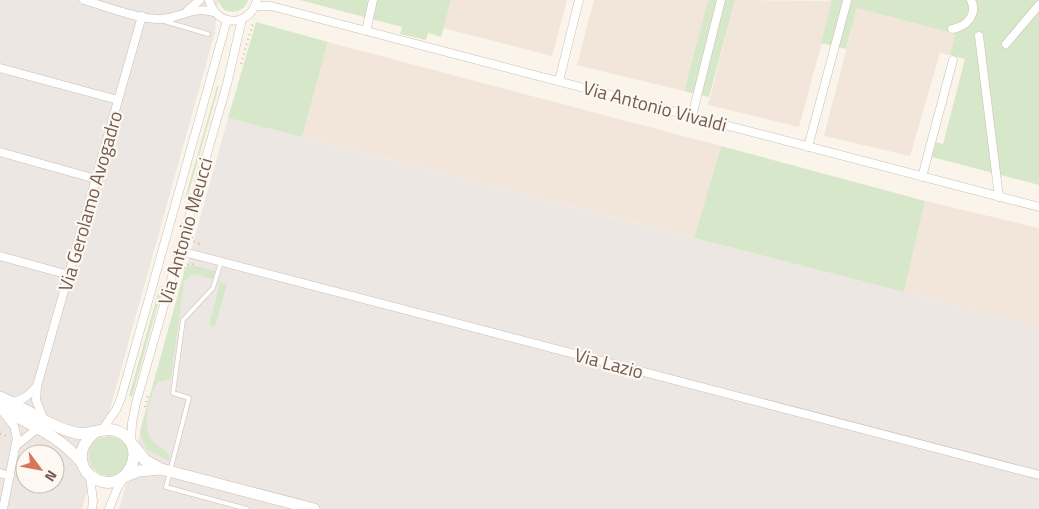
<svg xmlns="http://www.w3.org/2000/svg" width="1039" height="509" font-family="'Titillium Web',sans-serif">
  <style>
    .residential { fill: #f2e6da }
    .industrial { fill: #ede7e3; fill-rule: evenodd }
    .green { fill: #d7e8ca }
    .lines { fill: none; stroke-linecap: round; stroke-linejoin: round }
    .lane-casing { stroke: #ccbdb2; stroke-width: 5 }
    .street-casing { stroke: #ccbdb2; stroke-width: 9 }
    .secondary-casing { stroke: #cebdaf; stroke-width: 12 }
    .path { stroke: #d3b8a8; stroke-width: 2; stroke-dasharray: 1 4; stroke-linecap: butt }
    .lane { stroke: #fff; stroke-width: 4 }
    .street { stroke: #fff; stroke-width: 8 }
    .secondary { stroke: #fff; stroke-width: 11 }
    .labels { text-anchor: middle; stroke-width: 4.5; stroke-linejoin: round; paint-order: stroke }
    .street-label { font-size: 19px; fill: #745c50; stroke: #fdf8f1 }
  </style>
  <rect width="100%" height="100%" fill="#fbf4eb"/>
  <!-- residential -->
  <g class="residential">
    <path d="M451,0H567L552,56L443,28Z"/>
    <path d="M594,0H708L684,91L577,65Z"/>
    <path d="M735,0L833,1L799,127L708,105Z"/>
    <path d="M857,8L955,34L950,55L940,53L910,156L824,136Z"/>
    <path d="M328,42L721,146L694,238L302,137Z"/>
    <path d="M925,201L1039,228V327L904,292Z"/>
  </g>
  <!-- industrial -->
  <g class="industrial">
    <path d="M0,0H218L215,32L82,509H0ZM25,454H55V484H25Z"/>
    <path d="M228,118L1039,327V509H119Z"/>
  </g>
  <!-- green -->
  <g class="green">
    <path d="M217,0H248C244,11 235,14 224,10Z"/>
    <path d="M300,0H451L441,37L428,33L426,40L400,34L402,27Z"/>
    <path d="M708,0H735L709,97L684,91Z"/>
    <path d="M828,0H1039V185L932,157L936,142L943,144L965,59L950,55L955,34L857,8L846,49L821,43L832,1Z"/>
    <path d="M256,22L328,42L302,137L228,118Z"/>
    <path d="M217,86H219L187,199L185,198Z"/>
    <path d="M721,146L925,201L904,292L694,238Z"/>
    <path d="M189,265L196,266L215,271L213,279L193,274L184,282L171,379L158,382C149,398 142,422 151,439C156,448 172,449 169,461L146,449L140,432L141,427L185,269Z"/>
    <path d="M220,282L227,284L215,327L209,325Z"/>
    <path d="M160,286H163L132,397L129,396Z"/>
    <circle cx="109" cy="456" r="20"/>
  </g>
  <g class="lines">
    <defs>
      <g id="lane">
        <path d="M164,21L208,34"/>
        <path d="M221,262L213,288L183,320L173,393L189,398L166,487L247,509"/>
      </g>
      <g id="street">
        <path d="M84,0C107,7 132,17 156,19C177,21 191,5 213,12"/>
        <path d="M209,0C216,27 250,28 257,0"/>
        <path d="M255,6H271L1039,207"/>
        <path d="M188,10L200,0"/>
        <path d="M952,29C966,27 978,15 971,0"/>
        <path d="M366,31L373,0"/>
        <path d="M979,36L999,197"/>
        <path d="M1006,44L1039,5"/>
        <path d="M0,68L118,100"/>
        <path d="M559,81L579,0"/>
        <path d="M692,116L721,0"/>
        <path d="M808,147L847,1"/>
        <path d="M0,152L96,179"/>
        <path d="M922,177L953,60"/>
        <path d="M180,251L1039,475"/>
        <path d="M0,256L69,275"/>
        <path d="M11,402C24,400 29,395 37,386"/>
        <path d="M43,418L36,400L37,386L142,16"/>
        <path d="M102,430L116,410L121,398L227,20"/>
        <path d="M131,443L132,423L136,403L227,84L242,19"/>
        <path d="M17,445L33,432L39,429"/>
        <path d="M0,473L10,476"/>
        <path d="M90,476L93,501L92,509"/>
        <path d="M3,509L17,438L14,426L3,412"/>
        <path d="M109,509L117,489L124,477"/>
      </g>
      <g id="secondary">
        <path d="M0,397C23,407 52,428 76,433C90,436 103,426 117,431C153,445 125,498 94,478C88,475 84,470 82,463C79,451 85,441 94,433"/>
        <path d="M0,408C30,424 60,436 82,463"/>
        <path d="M133,445L145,460L161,469L314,509"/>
        <path d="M124,477L139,471L161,469"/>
      </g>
    </defs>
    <!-- lane casing -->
    <use href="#lane" class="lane-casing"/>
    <!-- street casing -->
    <use href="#street" class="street-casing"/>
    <!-- secondary casing -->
    <use href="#secondary" class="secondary-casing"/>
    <!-- path -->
    <g class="path">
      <path d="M241,64L253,23"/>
      <path d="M192,237L193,241L199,244L198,246"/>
      <path d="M184,268L186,265L193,264L194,263"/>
      <path d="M145,407L148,395"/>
      <path d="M0,434L8,436"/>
    </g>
    <!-- lane -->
    <use href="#lane" class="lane"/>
    <!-- street -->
    <use href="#street" class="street"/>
    <!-- secondary -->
    <use href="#secondary" class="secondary"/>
  </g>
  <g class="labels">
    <!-- street labels -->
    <g class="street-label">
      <text transform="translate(655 106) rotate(15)" y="7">Via Antonio Vivaldi</text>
      <text transform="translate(90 201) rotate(-74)" y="7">Via Gerolamo Avogadro</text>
      <text transform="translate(185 231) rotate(-74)" y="7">Via Antonio Meucci</text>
      <text transform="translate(609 363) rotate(15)" y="7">Via Lazio</text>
    </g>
  </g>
  <!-- north arrow -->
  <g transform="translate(40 469) rotate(122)"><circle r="24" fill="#fdf8f1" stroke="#c6bab1"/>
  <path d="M0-4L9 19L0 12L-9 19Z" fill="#d7765d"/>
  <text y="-8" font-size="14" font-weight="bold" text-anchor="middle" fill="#745c50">N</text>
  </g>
</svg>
